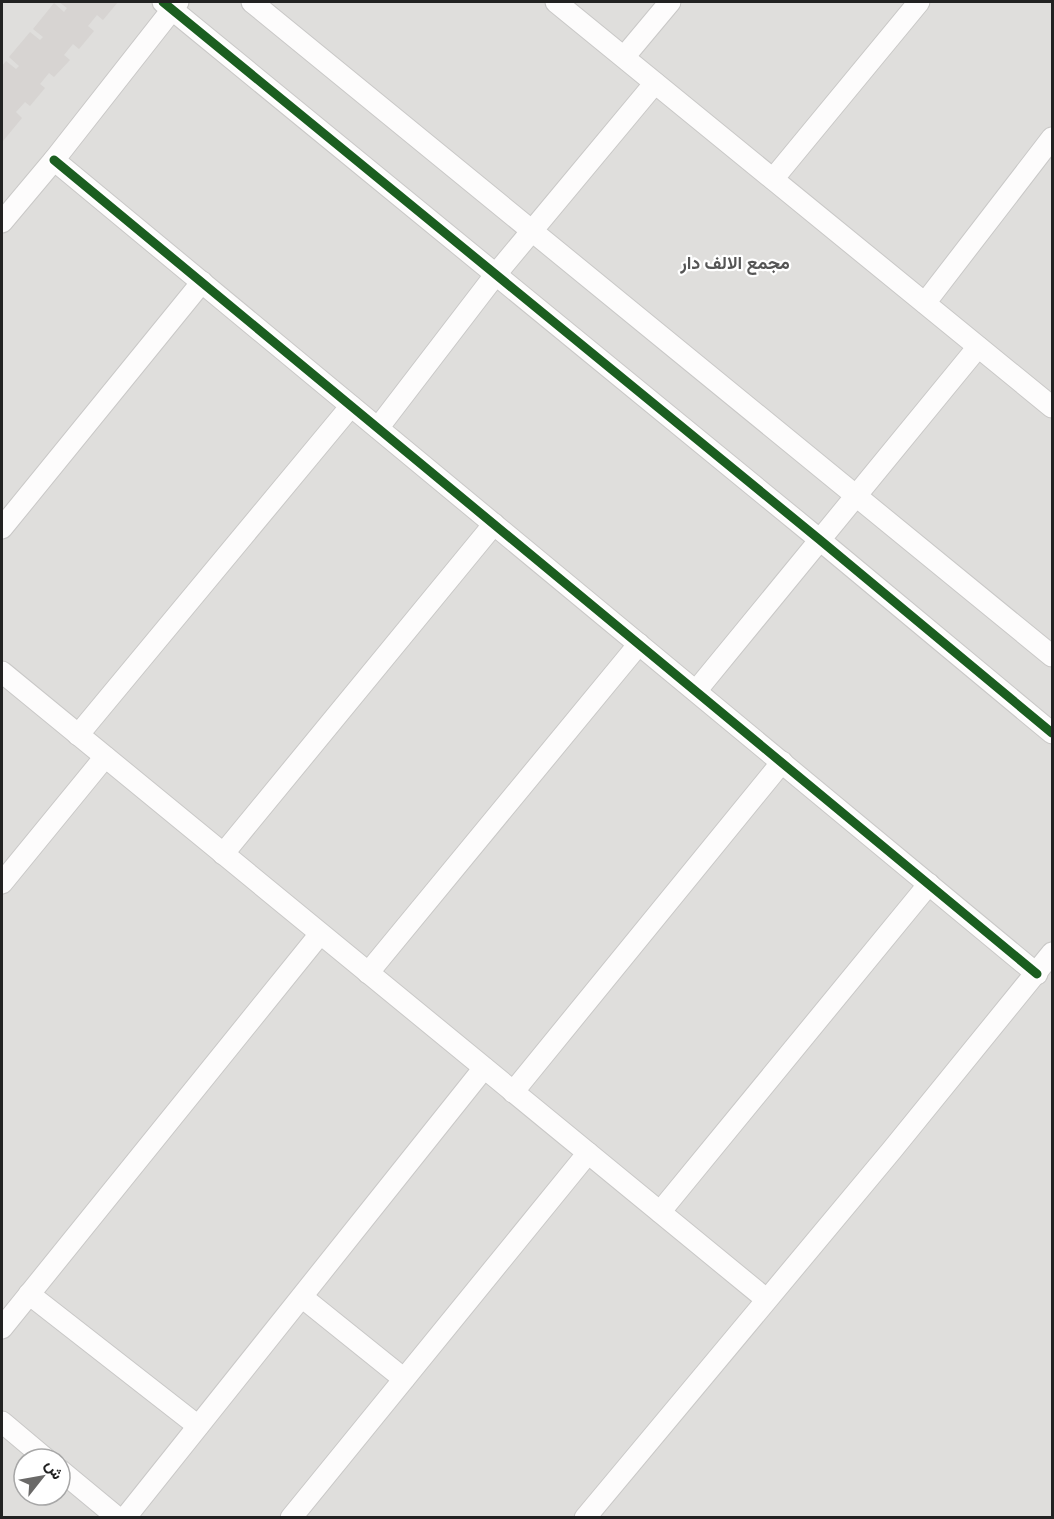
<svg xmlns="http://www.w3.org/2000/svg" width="1054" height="1519" font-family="'Fira Sans',Vazirmatn,sans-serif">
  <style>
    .residential { fill: #dfdedc; fill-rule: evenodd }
    .building { fill: #d7d4d2 }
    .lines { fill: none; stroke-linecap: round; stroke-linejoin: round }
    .minor-casing { stroke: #c9c8c7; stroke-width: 23 }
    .minor { stroke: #fdfcfc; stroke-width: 21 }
    .cycleway-casing { stroke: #fff; stroke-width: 13 }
    .cycleway { stroke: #1b5e20; stroke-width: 9 }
    .labels { text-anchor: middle; stroke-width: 4.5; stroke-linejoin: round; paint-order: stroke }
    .neighbourhood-label { font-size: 18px; font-weight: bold; fill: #555; stroke: #fff }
  </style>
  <rect width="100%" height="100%" fill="#f0eeeb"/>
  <!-- residential -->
  <path class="residential" d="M2,2H1052V1517L2,1518ZM24,1459H60V1495H24Z"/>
  <!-- building -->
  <path class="building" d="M59,2H118L103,20L97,15L88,26L94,31L79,49L73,44L64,55L70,60L54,77L49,73L40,84L45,88L30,106L25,102L16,112L22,118L3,141L2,139V66L6,61L16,69L19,66L9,57L30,32L40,40L43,37L33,29L54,3L64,12L67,8Z"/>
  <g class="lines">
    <defs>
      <g id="minor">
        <path d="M163,2L820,540L1052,733"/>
        <path d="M252,2L1052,656"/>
        <path d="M556,2L1052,407"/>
        <path d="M624,57L670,2"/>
        <path d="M54,160L1037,974"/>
        <path d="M773,179L919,2"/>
        <path d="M2,222L54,160L178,2"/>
        <path d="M925,303L1052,138"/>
        <path d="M378,428L496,274L655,83"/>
        <path d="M2,528L202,282"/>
        <path d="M2,672L766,1299"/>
        <path d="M696,691L978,347"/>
        <path d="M78,735L351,406"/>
        <path d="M223,854L494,524"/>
        <path d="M2,883L105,757"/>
        <path d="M368,973L639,644"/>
        <path d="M513,1092L782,762"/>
        <path d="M660,1212L929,884"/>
        <path d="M29,1294L198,1426"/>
        <path d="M302,1297L404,1379"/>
        <path d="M2,1328L320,934"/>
        <path d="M2,1422L46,1459"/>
        <path d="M60,1470L118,1518"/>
        <path d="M125,1518L484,1068"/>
        <path d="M291,1518L588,1153"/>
        <path d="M585,1518L892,1150L1052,953"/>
      </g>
    </defs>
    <!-- minor casing -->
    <use href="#minor" class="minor-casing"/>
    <!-- minor -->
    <use href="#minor" class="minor"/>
    <defs>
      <g id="cycleway">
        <path d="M163,2L820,540L1052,733"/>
        <path d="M54,160L1037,974"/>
      </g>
    </defs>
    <!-- cycleway casing -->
    <use href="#cycleway" class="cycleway-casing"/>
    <!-- cycleway -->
    <use href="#cycleway" class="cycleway"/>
  </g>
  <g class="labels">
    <!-- neighbourhood labels -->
    <g class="neighbourhood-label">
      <text x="735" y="269">مجمع الالف دار</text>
    </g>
  </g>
  <!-- border -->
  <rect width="1054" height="1519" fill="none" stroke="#222222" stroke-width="6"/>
  <!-- north arrow -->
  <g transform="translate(42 1477) rotate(59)"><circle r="28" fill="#ffffff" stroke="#a7a7a7" stroke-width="1.5"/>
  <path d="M0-4.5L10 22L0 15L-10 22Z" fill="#6a6968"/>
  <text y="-9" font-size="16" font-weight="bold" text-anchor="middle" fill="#222222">ش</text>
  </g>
</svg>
